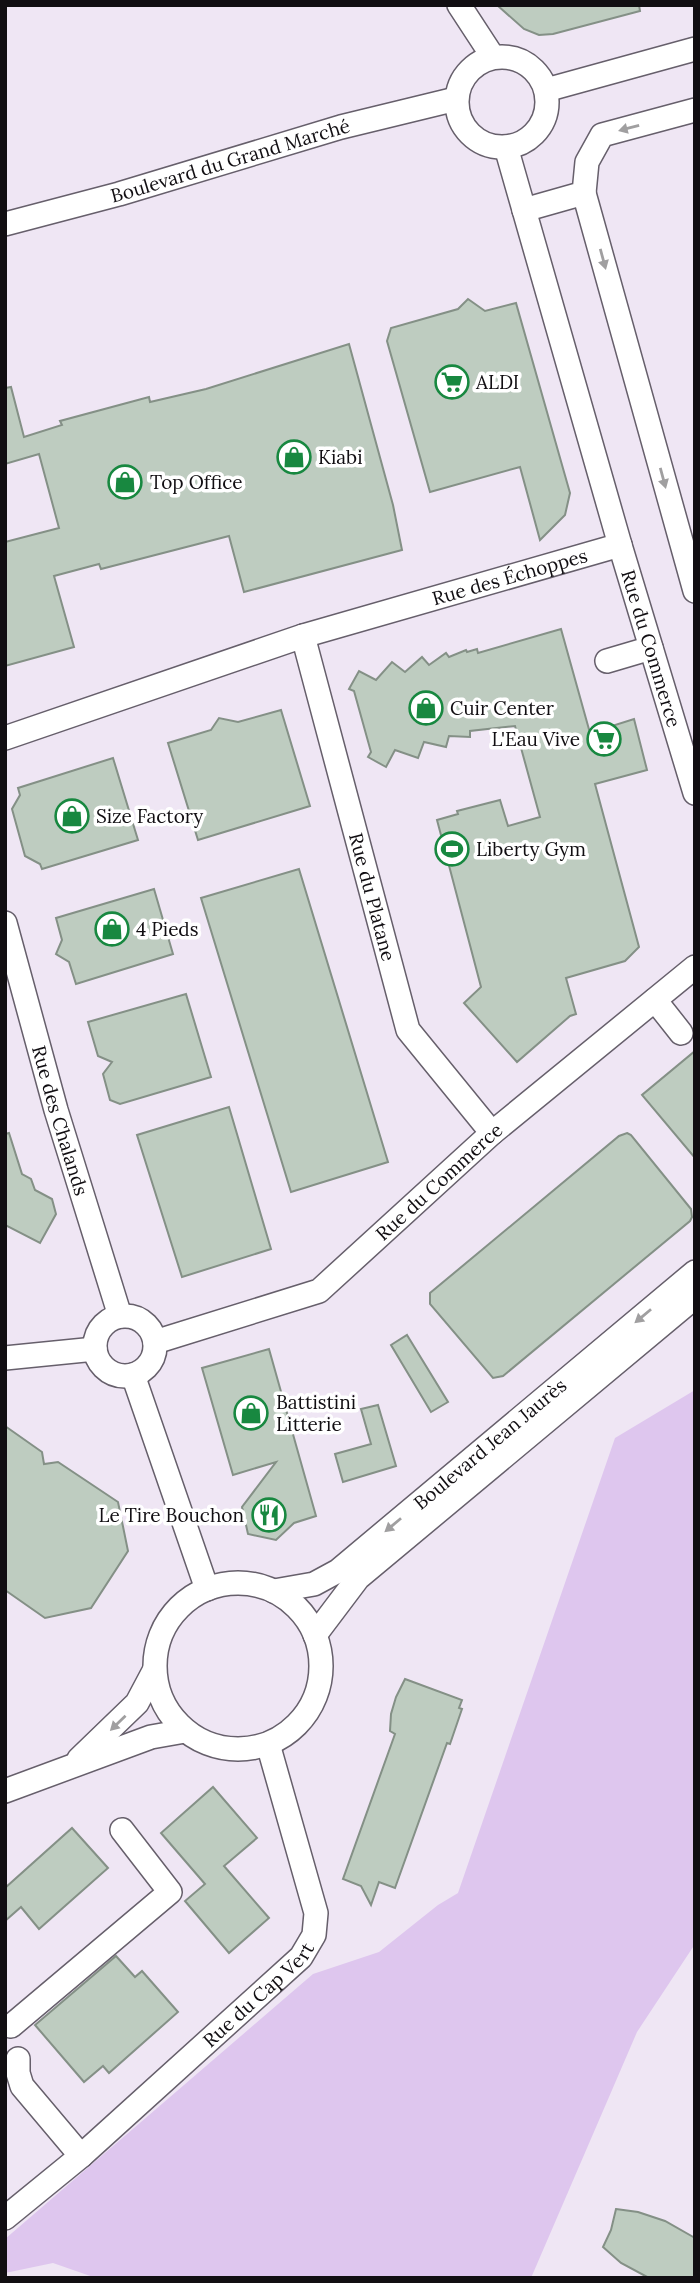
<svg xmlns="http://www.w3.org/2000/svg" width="700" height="2283" font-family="Lora,serif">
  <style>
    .green { fill: #dec6ee }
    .building { fill: #beccc0; stroke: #849086; stroke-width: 2 }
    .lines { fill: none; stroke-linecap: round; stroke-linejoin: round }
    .minor-casing { stroke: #665f6b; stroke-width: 26 }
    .minor { stroke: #fff; stroke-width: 23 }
    .oneway { fill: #a09fa0 }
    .labels { text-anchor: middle; stroke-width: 7; stroke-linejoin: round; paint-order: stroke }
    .street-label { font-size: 19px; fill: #110e12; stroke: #fff }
    .poi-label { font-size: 19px; fill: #110e12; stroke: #fff; text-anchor: start }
  </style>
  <rect width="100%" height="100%" fill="#efe6f4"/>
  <!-- green -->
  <path class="green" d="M695,1390V1944L637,2032L531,2278H96L53,2263L5,2273V2239L313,1974L379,1952L438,1905L458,1893L615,1438Z"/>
  <!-- building -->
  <g class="building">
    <path d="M497,5H639L640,11L553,34L539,35L524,29Z"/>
    <path d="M468,299L485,311L516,303L570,493L565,515L540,540L520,467L430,492L387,341L391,328L458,309Z"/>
    <path d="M349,344L393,505L402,550L244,592L229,536L101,569L99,564L54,576L74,647L5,666V542L59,528L39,454L5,464V388L11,387L24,437L62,425L60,421L149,397L150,402L206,389Z"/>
    <path d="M561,629L590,733L634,719L647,770L595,784L639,947L625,961L566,978L576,1014L570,1016L517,1062L464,1003L481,987L437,820L458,814L457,811L500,800L508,826L540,817L515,726L470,731V737L449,736L446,747L424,742L418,758L395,750L386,767L368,757L371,752L354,691L349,689L359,671L376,680L392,662L405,672L422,657L429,665L446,653L449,657L466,650L467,652L477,649L478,653Z"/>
    <path d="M281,710L310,806L198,840L168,743L211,730L219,718L238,722Z"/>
    <path d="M113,758L138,840L42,869L40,864L25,856L12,809L20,795L18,788Z"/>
    <path d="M299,869L388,1162L291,1192L201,898Z"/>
    <path d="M154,889L173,954L76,984L69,962L56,954L62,940L56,918Z"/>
    <path d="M186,994L211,1077L120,1104L110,1100L103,1074L112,1062L98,1056L88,1022Z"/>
    <path d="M695,1051V1158L642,1095Z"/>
    <path d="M229,1107L271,1249L182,1277L137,1135Z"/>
    <path d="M9,1133L22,1174L31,1179L35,1190L52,1199L56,1214L40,1243L5,1225V1134Z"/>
    <path d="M627,1133L631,1135L691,1209L692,1217L690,1221L503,1376L493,1378L430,1304V1293L619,1136Z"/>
    <path d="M407,1335L448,1402L431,1412L391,1345Z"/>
    <path d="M269,1349L316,1516L294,1523L276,1540L248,1534L242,1507L276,1462L233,1475L202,1368Z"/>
    <path d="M378,1405L396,1466L343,1482L335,1454L371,1444L361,1409Z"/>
    <path d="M5,1426L42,1452L44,1464L58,1462L118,1502L128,1551L91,1608L45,1618L5,1590Z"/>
    <path d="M405,1679L462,1700L459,1708L462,1709L450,1744L447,1743L395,1888L379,1882L371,1905L361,1886L343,1879L395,1734L390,1731L391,1714L396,1697Z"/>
    <path d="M213,1787L257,1838L224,1866L269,1918L229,1953L185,1901L205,1884L161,1833Z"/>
    <path d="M72,1828L108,1868L39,1929L21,1907L5,1921V1888Z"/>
    <path d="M116,1956L135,1977L142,1971L178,2012L109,2073L103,2066L84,2082L35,2025Z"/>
    <path d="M616,2209L638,2212L665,2221L695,2238V2278H649L621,2263L603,2247L611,2230Z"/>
  </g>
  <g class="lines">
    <defs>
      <g id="minor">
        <path d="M459,5L493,57"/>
        <circle cx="502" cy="102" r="45"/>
        <path d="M546,90L695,49"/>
        <path d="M584,193L695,591"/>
        <path d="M524,210L584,193L587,162L602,135L695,110"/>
        <path id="s1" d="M5,224L119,194L341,127L456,99"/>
        <path id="s2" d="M620,545L695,793"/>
        <path id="s3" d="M303,636L408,1030L492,1133"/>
        <path d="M607,661L651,648"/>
        <path id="s4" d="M5,738L303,636L620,545L506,147"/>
        <path id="s5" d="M5,923L56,1110L120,1316"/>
        <path d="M655,1000L681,1033"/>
        <circle cx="125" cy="1346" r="30"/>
        <path id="s6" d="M155,1342L319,1291L492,1133L695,967"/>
        <path d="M5,1358L95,1349"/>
        <path d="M133,1375L207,1589"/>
        <circle cx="238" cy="1666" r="83"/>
        <path id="s7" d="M274,1591L314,1584L338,1571L695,1272"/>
        <path d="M315,1635L358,1578L695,1297"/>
        <path d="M79,1759L137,1703L154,1671"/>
        <path d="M5,1791L151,1737L185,1731"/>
        <path d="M11,2026L170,1892L122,1830"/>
        <path d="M18,2059V2073L22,2086L81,2156"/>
        <path id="s8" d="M5,2218L81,2156L301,1957L314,1935L316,1913L268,1744"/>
      </g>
    </defs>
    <!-- minor casing -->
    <use href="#minor" class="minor-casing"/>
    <!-- minor -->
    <use href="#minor" class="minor"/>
  </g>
  <!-- one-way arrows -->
  <defs><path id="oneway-solid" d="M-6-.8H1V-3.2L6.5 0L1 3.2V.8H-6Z" transform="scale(1.75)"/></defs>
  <g class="oneway">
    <use href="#oneway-solid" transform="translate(629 128) rotate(165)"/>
    <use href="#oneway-solid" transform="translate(603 259) rotate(75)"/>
    <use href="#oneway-solid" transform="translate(663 478) rotate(75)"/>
    <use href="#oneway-solid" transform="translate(643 1316) rotate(140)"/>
    <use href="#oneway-solid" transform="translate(393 1525) rotate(140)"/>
    <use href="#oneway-solid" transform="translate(118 1723) rotate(136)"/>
  </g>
  <!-- icons -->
  <defs>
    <symbol id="supermarket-ring" viewBox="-11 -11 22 22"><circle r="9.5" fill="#fff" stroke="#188840" stroke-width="1.5"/><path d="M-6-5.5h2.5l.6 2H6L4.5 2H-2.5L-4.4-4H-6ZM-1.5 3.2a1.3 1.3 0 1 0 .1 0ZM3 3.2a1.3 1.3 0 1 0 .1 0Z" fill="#188840"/></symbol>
    <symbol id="shop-ring" viewBox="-11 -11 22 22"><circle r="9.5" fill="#fff" stroke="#188840" stroke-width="1.5"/><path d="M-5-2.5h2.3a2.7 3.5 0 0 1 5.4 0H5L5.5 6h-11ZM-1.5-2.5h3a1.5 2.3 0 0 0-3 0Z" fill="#188840"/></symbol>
    <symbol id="stadium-ring" viewBox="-11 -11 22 22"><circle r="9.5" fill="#fff" stroke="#188840" stroke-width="1.5"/><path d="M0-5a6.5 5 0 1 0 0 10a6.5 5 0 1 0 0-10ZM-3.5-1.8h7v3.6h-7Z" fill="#188840"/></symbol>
    <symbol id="restaurant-ring" viewBox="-11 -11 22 22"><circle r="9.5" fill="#fff" stroke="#188840" stroke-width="1.5"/><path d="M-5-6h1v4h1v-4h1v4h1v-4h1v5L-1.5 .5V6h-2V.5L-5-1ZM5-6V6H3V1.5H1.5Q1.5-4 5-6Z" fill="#188840"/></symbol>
  </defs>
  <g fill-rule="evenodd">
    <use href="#supermarket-ring" x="433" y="363" width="38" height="38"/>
    <use href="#shop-ring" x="275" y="438" width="38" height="38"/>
    <use href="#shop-ring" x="106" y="463" width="38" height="38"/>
    <use href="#shop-ring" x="407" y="689" width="38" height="38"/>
    <use href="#supermarket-ring" x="585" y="720" width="38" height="38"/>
    <use href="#shop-ring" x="53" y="797" width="38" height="38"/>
    <use href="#stadium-ring" x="433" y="830" width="38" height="38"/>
    <use href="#shop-ring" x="93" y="910" width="38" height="38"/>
    <use href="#shop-ring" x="232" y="1394" width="38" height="38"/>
    <use href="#restaurant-ring" x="250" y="1496" width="38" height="38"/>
  </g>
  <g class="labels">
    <!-- street labels -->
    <g class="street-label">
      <text dy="7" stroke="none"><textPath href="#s1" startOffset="234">Boulevard du Grand Marché</textPath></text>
      <text dy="7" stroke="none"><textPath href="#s4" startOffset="530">Rue des Échoppes</textPath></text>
      <text dy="7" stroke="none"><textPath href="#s2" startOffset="108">Rue du Commerce</textPath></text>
      <text dy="7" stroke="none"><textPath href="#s3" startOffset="270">Rue du Platane</textPath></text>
      <text dy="7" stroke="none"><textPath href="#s5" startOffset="205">Rue des Chalands</textPath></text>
      <text dy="7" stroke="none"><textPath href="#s6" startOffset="334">Rue du Commerce</textPath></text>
      <text dy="7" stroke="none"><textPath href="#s7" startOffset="266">Boulevard Jean Jaurès</textPath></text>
      <text dy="7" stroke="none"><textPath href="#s8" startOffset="338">Rue du Cap Vert</textPath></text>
    </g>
    <!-- poi labels -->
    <g class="poi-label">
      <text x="476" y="389">ALDI</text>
      <text x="318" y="464">Kiabi</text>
      <text x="150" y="489">Top Office</text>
      <text x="450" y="715">Cuir Center</text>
      <text x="580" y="746" text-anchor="end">L'Eau Vive</text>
      <text x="96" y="823">Size Factory</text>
      <text x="476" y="856">Liberty Gym</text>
      <text x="136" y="936">4 Pieds</text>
      <text x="276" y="1409">Battistini<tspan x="276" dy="22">Litterie</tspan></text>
      <text x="244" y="1522" text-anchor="end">Le Tire Bouchon</text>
    </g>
  </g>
  <!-- border -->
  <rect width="700" height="2283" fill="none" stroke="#110e12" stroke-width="14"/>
</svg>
